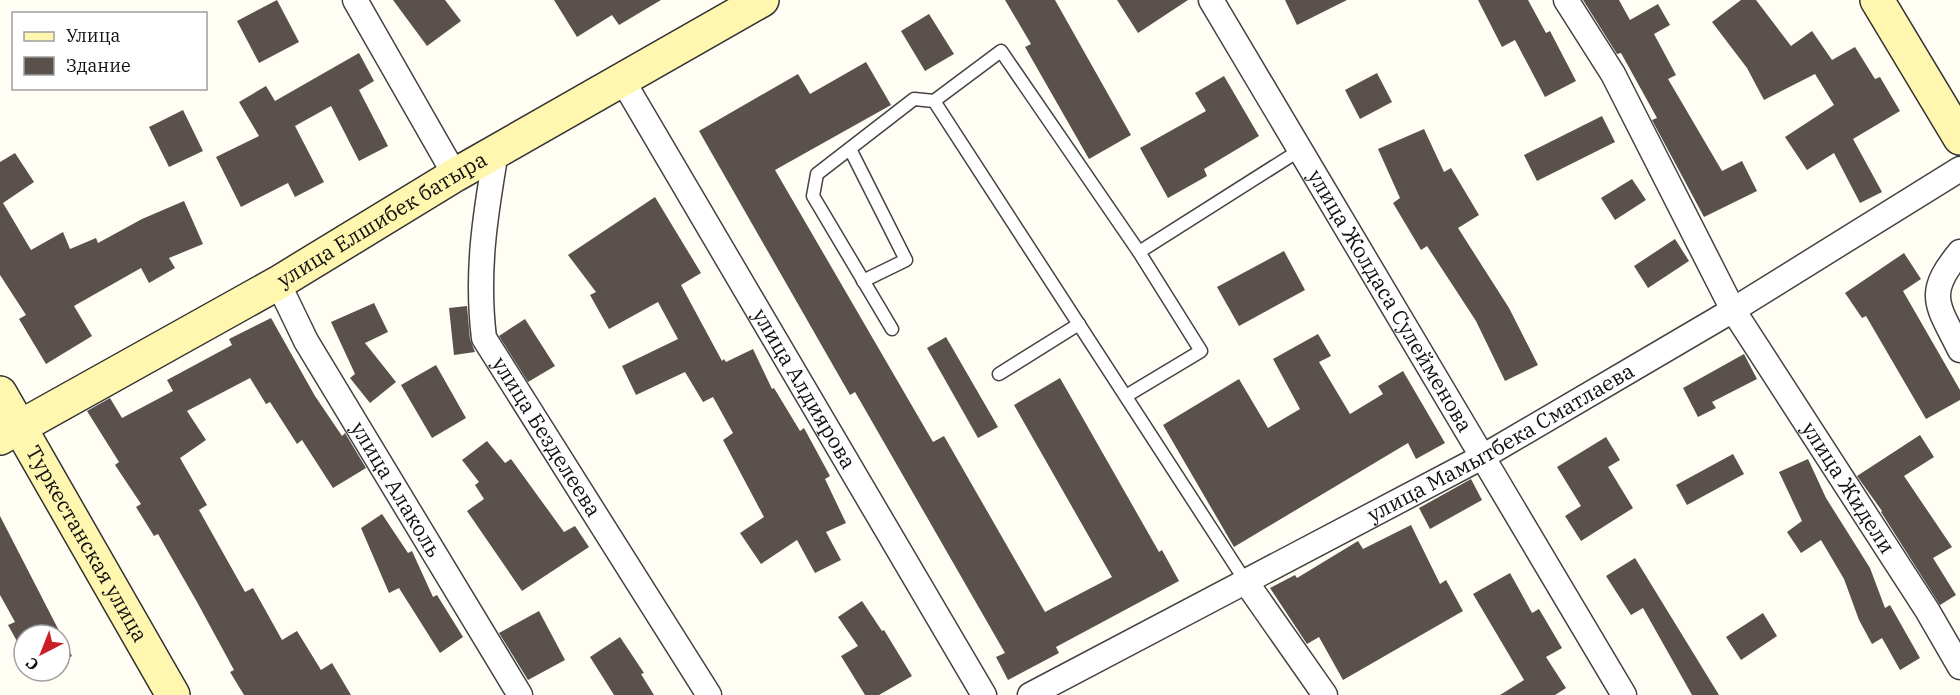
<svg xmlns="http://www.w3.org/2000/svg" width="1960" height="695" font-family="'IBM Plex Serif',serif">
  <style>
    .building { fill: #5a514c }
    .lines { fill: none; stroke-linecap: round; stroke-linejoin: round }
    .lane-casing { stroke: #434343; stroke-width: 15 }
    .street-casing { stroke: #434343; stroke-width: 27 }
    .secondary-casing { stroke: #323232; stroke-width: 36 }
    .lane { stroke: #fff; stroke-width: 12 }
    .street { stroke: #fff; stroke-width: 24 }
    .secondary { stroke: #fff6af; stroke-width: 33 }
    .labels { text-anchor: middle; stroke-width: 6; stroke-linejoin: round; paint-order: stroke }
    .street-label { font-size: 21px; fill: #101010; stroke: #fff }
  </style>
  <rect width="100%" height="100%" fill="#fffdf4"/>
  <!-- building -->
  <g class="building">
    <path d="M277,0L299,42L259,63L237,21Z"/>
    <path d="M393,0H445L461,21L427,46Z"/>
    <path d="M554,0H661L619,25L612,15L577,37Z"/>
    <path d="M1005,0H1055L1131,135L1089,159L1025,47L1031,44Z"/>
    <path d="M1117,0H1188L1138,33Z"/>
    <path d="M1285,0H1347L1297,25Z"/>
    <path d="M1478,0H1528L1546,33L1550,31L1576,81L1545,97L1515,40L1502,47Z"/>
    <path d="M1583,0H1619L1630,20L1658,4L1670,25L1654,34L1676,75L1668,79L1722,171L1742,161L1757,191L1704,217L1652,120L1657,118L1621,53L1617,54Z"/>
    <path d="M1741,0H1756L1791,46L1812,31L1832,60L1855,47L1875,79L1880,77L1900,111L1853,139L1882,192L1860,203L1834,153L1807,170L1785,137L1834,105L1815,74L1764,100L1747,68L1712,22Z"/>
    <path d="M929,14L954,54L925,71L901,31Z"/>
    <path d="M359,53L374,81L359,90L388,146L359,161L331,106L295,126L324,182L295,197L288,183L241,207L216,157L259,136L239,102L266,86L275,101Z"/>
    <path d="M866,62L891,105L775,170L933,442L944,436L1045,612L1112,577L1014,405L1060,378L1159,552L1162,550L1179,581L1056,647L1059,653L1008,680L996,657L1005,653L855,392L850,395L699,131L798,74L810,94Z"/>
    <path d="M1377,73L1392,102L1360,119L1345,90Z"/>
    <path d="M1224,76L1259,136L1204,169L1207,176L1168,198L1140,148L1206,111L1195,93Z"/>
    <path d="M183,110L203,151L169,167L149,127Z"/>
    <path d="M1602,116L1615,142L1537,181L1524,155Z"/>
    <path d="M1424,129L1444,172L1451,168L1479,215L1458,228L1509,308L1538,365L1505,381L1476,321L1427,246L1421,250L1393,203L1400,198L1378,149Z"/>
    <path d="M15,153L34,182L3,203L31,250L63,232L70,249L96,238L98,243L142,219L184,201L203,244L169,258L175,268L149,283L141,268L74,306L92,336L46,364L19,319L26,315L0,275V162Z"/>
    <path d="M1632,179L1646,200L1615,220L1601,198Z"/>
    <path d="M655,197L701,273L681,285L722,361L724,359L726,362L753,349L772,389L774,388L800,431L804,428L830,476L825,479L846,523L826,532L841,560L815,573L797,540L761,564L740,533L764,517L723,440L733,433L713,397L703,402L685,372L636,395L622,366L678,339L658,302L609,329L590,295L596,292L568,255Z"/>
    <path d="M1675,239L1689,261L1648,288L1634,266Z"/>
    <path d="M1284,251L1305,290L1239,326L1217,287Z"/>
    <path d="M1904,253L1921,279L1903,291L1960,390V400L1926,419L1866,316L1862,318L1845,293Z"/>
    <path d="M374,303L388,332L365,343L396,382L370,403L350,378L355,374L331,322Z"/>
    <path d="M467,306L470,339L475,352L454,355L449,308Z"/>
    <path d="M271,318L315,396L342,436L345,433L366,468L333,488L302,440L297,444L270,402L266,404L250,378L187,411L206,440L180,458L207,505L199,510L245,592L253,588L282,640L297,631L321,670L332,663L351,695H244L230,672L234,670L197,602L158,534L154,536L136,507L141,504L115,465L119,462L87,411L110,398L122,418L173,391L167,380L232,345L229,339Z"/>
    <path d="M525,319L555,366L528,382L499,336Z"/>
    <path d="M1318,334L1331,356L1319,362L1350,414L1383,394L1378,386L1403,371L1445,443L1416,459L1408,443L1234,547L1163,425L1239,379L1268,428L1300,409L1273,359Z"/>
    <path d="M946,337L998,427L978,438L927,348Z"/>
    <path d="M1744,354L1757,379L1712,402L1716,408L1698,417L1683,388Z"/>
    <path d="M436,365L466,418L432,438L401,385Z"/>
    <path d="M1920,435L1934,457L1904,476L1952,547L1933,558L1956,595L1940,605L1881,512L1882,511L1857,476Z"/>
    <path d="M1606,437L1620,460L1608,467L1633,508L1581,541L1565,516L1581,506L1557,467Z"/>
    <path d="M487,441L505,463L511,459L564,532L575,526L589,547L522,591L467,511L484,499L475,485L479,482L462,460Z"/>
    <path d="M1733,454L1744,474L1687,505L1676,485Z"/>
    <path d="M1808,459L1826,498L1870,568L1885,608L1890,605L1920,658L1900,670L1882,638L1872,644L1859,620L1844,579L1821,540L1801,553L1787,532L1802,521L1779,472Z"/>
    <path d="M1471,479L1482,500L1430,529L1419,508Z"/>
    <path d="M382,514L408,553L412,551L433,597L437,595L463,637L440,653L399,588L389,593L361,528Z"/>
    <path d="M0,516L72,656L60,663V635H24V654L8,625L15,622L0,595Z"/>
    <path d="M1411,525L1440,584L1446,580L1463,611L1343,680L1319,637L1307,644L1270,588L1295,575L1297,578L1358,541L1363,549Z"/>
    <path d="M1635,558L1719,695H1692L1643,608L1631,615L1606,576Z"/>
    <path d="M1510,573L1532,613L1539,609L1562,648L1546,657L1566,688L1555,695H1500L1524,680L1473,594Z"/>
    <path d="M862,601L882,631L884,630L912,676L879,695H865L841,656L858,646L838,617Z"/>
    <path d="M539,611L565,660L528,680L499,633Z"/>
    <path d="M1763,613L1777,636L1741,660L1726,637Z"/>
    <path d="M620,637L644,673L641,674L654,695H614L590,657Z"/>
  </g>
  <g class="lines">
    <defs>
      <g id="lane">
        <path d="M934,101L1001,51L1139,252L1201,351L1126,396"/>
        <path d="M850,149L906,260L863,281"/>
        <path d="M1139,252L1300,150"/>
        <path d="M892,329L813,196L817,174L914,99L934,101L1246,582"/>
        <path d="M999,374L1079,324"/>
      </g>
      <g id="street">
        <path d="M355,0L455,175"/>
        <path id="s1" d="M1211,0L1624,695"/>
        <path id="s2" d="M1566,0L1613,74L1733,310L1927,610L1960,667"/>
        <path id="s3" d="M623,81L984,695"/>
        <path id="s4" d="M496,152C485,216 476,273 484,338L709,695"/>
        <path d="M1960,252C1924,295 1938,305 1960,350"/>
        <path id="s5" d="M278,283L306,341L520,695"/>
        <path d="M1246,582L1325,695"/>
        <path id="s6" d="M1030,695L1484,456L1733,310L1960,169"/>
      </g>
      <g id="secondary">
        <path d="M1877,0L1960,138"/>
        <path id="s7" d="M0,393L173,695"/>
        <path id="s8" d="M0,438L278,283L455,175L762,0"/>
      </g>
    </defs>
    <!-- lane casing -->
    <use href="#lane" class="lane-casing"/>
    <!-- street casing -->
    <use href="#street" class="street-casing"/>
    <!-- secondary casing -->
    <use href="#secondary" class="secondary-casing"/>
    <!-- lane -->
    <use href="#lane" class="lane"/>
    <!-- street -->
    <use href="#street" class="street"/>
    <!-- secondary -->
    <use href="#secondary" class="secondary"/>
  </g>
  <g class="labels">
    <!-- street labels -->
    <g class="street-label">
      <text dy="7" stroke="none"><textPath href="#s8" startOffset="440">улица Елшибек батыра</textPath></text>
      <text dy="7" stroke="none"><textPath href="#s1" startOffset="350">улица Жолдаса Сулейменова</textPath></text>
      <text dy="7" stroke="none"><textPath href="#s3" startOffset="357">улица Алдиярова</textPath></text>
      <text dy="7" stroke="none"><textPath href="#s4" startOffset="304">улица Безделеева</textPath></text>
      <text dy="7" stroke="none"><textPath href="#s6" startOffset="534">улица Мамытбека Сматлаева</textPath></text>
      <text dy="7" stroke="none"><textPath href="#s2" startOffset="564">улица Жидели</textPath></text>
      <text dy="7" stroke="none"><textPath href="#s5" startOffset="238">улица Алаколь</textPath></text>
      <text dy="7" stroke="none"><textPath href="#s7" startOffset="174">Туркестанская улица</textPath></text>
    </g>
  </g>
  <!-- legend -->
  <rect x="12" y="12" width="195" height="78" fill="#ffffff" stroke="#9f9f9f" stroke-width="1.5"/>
  <rect x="24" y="32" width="30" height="9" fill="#fff6af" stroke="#9f9f9f" stroke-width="1.5"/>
  <text x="66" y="42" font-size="18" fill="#101010">Улица</text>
  <rect x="24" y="57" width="30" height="18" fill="#5a514c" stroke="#9f9f9f" stroke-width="1.5"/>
  <text x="66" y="72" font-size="18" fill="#101010">Здание</text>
  <!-- north arrow -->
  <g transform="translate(42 653) rotate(222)"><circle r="28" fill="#ffffff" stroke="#9f9f9f" stroke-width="1.5"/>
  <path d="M0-4.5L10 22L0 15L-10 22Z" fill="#ca1f28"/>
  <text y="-9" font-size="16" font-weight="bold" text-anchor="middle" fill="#101010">С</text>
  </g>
</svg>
